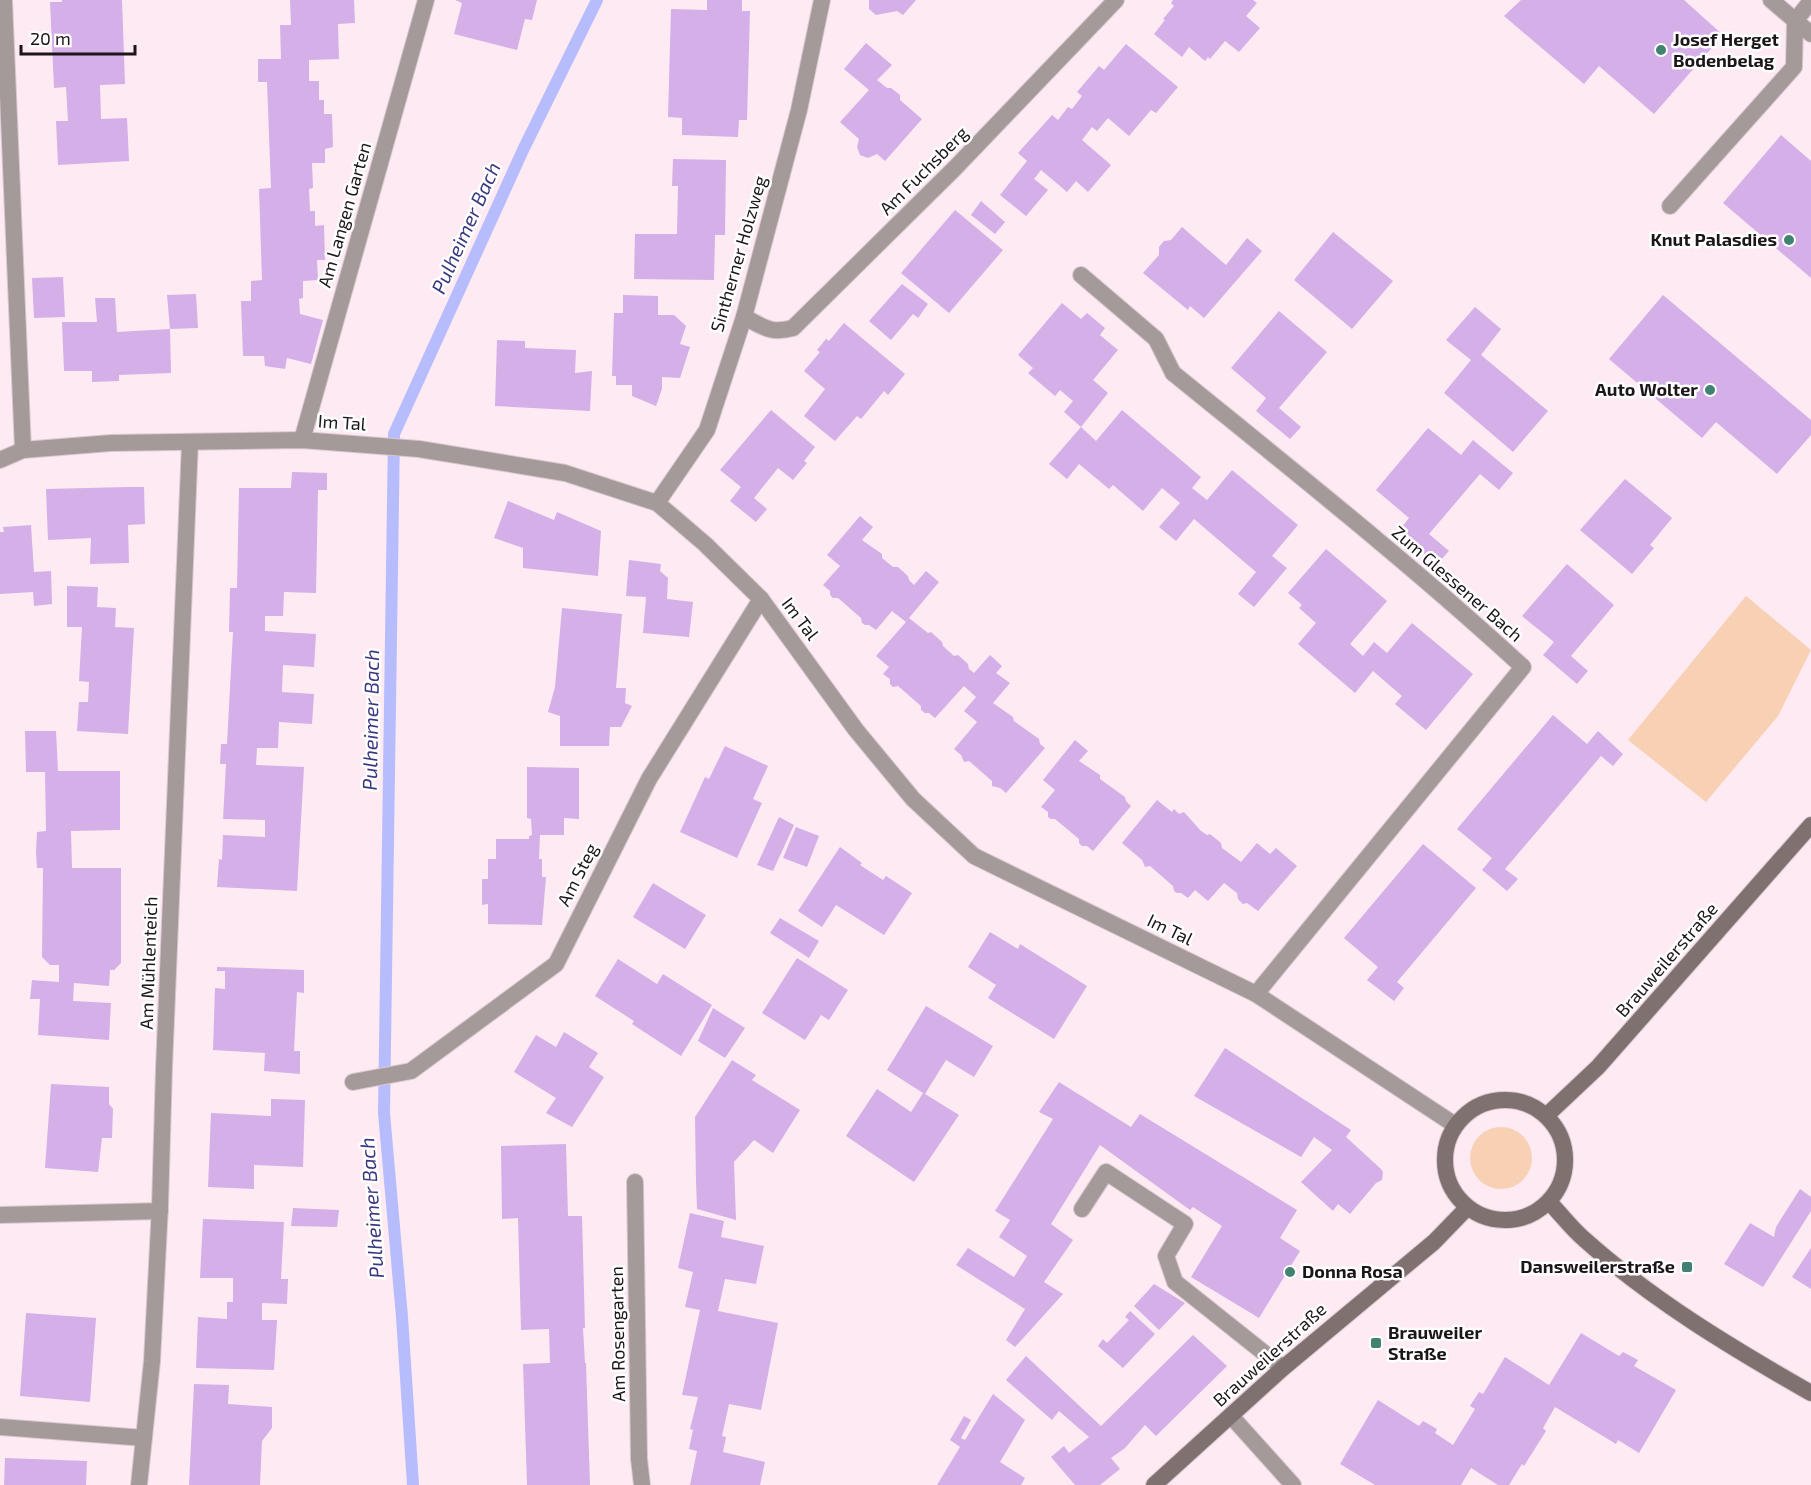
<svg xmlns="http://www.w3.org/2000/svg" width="1811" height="1485" font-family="'Exo 2',sans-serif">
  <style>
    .green { fill: #f8d1b4 }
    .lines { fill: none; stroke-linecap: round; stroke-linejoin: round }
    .stream { stroke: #b7bdfc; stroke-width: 12 }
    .building { fill: #d5afe8 }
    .service-casing { stroke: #dac8d0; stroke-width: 18 }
    .minor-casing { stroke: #dac8d0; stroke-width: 18 }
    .secondary-casing { stroke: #dac8d0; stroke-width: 18 }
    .service { stroke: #a49a9a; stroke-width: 16 }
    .minor { stroke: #a49a9a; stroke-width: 16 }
    .secondary { stroke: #7f7170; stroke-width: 16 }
    .poi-dot { fill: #418272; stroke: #fefefe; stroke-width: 2 }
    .labels { text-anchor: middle; stroke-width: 5; stroke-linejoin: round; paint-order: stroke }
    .poi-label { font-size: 18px; font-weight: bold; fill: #1c1519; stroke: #fefefe; text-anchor: start }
    .street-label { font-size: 18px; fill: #1c1519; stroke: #fefefe }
    .water-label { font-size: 20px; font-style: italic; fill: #393881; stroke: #fefefe }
  </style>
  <rect width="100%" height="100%" fill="#feeaf3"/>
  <!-- green -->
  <g class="green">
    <path d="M1746,596L1811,650L1778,716L1706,802L1628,740Z"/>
    <circle cx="1501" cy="1158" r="31"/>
  </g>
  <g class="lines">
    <!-- stream -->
    <path class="stream" d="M413,1485L402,1317L384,1113L394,434L523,150L597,0"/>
  </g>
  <!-- building -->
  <g class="building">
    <path d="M62,0H122L125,84L100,85L101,119L127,118L129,161L58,165L56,121H68L66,87L54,88L50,2H62Z"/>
    <path d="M290,0H354L355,23L338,24L339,59L309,60V81H319V100H324V114H332L333,147L325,149V163H312L313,188L309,189L310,211H315V226L324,225L325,260H317L318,280L303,281V298L299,299L300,314L323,320L311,364L287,358L285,369L265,366L264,356H243L241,301H251V281L262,280L259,189L271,188L267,82H258V59H281L280,25H291Z"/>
    <path d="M455,0H537L532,20L525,19L517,50L454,34L462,3Z"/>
    <path d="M707,0H742V11H750L747,120H739L738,137L682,135V118L668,117L671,9L707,10Z"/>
    <path d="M869,0H916L903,15L897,11L876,15L869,9Z"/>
    <path d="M1173,0H1253L1257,3L1246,16L1260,28L1239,52L1225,41L1210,59L1208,57L1205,61L1189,47L1182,57L1154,34L1165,20L1163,19L1174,6L1171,3Z"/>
    <path d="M1521,0H1684L1723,35L1654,114L1599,66L1584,84L1504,16Z"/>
    <path d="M866,43L892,65L877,80L887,88H891L900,95V100L922,119L885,161L877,154L868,158L860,155L857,147L859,139L840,122L869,90L844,69Z"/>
    <path d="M1126,44L1178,87L1156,113L1151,110L1129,136L1108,118L1097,131L1092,127L1082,140L1111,165L1088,192L1076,181L1067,192L1041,170L1034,179L1048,190L1026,216L1000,195L1027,161L1018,153L1052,115L1058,120L1068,107L1072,109L1082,96L1077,92L1099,66L1104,70Z"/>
    <path d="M1781,135L1811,161V278L1723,203Z"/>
    <path d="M673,159L726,160L725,235H715L714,280L634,279L635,234H677L678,186H672Z"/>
    <path d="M981,201L1005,222L995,234L971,215Z"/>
    <path d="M955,210L1003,250L949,313L901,273Z"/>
    <path d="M1182,227L1226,265L1247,238L1262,251L1204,318L1190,306L1188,310L1143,273L1159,255V247L1164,241L1171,240Z"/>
    <path d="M1333,232L1393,281L1352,329L1294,280Z"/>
    <path d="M63,277L65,317L34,318L32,278Z"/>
    <path d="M902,284L928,304L918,318L913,314L891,340L869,321Z"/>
    <path d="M196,294L198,328L170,329L171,373L119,375V381L92,382V371H64L62,322H97L95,298H115L117,332L170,329L167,295Z"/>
    <path d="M623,295L658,296V315H674L686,326L680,344L690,347L680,378L662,377V389L656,406L632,396V385H616V376H612L614,313H623Z"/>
    <path d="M1663,295L1811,420V435L1777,474L1716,422L1702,438L1609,359Z"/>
    <path d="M1062,303L1081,319L1087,313L1105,328L1100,335L1118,350L1093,380L1108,393L1081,427L1064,412L1073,401L1060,390L1055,396L1028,373L1033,368L1018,355Z"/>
    <path d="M1475,307L1501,329L1481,355L1548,411L1513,452L1444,393L1471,360L1446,340Z"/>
    <path d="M1279,311L1327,352L1279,408L1301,427L1290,439L1256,411L1266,398L1231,368Z"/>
    <path d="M844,323L905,374L888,395L884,391L861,419L857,416L835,441L804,416L825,389L804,371L820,352L817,350L826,339L829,341Z"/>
    <path d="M497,340L525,341V348L576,350L575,373L592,371L590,411L495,406Z"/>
    <path d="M771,410L815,447L804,461L807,463L793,480L778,468L754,498L767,509L756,522L730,501L741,487L720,470Z"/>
    <path d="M1122,410L1201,477L1192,488L1207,500L1232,470L1298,525L1272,556L1287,568L1254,607L1238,594L1256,572L1194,519L1176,541L1159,527L1180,503L1162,488L1143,511L1113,485L1109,489L1079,464L1067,479L1049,464L1081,427L1096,441Z"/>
    <path d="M1428,428L1461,455L1473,440L1513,473L1499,490L1480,474L1429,534L1449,551L1437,564L1398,532L1409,518L1376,490Z"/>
    <path d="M292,472L327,473V490H318L316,593L284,592L283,616H265V631L316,634L314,667L283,665L282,692L314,694L312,724L279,722L278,748H257L256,765L304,767L297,891L217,887L219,859L222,860L223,835L265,837V820L223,819L226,764H220L221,744H227L233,632H229L230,588H237L239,488H291Z"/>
    <path d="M1625,479L1672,518L1650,545L1654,548L1632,574L1580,530Z"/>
    <path d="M128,487H144L145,524L128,525L129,563L90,564L91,538L48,540L46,489Z"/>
    <path d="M508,501L554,520L557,512L601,531L598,576L523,568V548L494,538Z"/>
    <path d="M860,516L873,527L862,540L882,554V558L893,567H898L908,576L909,580L914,585L926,571L939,582L909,618L928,633L931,632L942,642L943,646L954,656L958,655L968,664L969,669L974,673L990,655L1002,666L996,673L1010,683L993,703L1013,717L1014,721L1039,739L1040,744L1045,748L1006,793L1000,788L992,786V781L969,761L964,762L961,755L954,749L977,722L964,711L976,697L964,686L935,718L929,713H925L921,710V706L898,686L893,687L890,684V679L883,674L889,667L876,656L906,622L892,611L876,630L869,625H865L862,623L861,618L838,598H833L830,595V591L823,585L840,566L827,555Z"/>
    <path d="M31,525L34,572L51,571L52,604L34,606L33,592L0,594V532H4L3,527Z"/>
    <path d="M1326,549L1387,601L1350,644L1363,656L1374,642L1387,653L1412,623L1473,674L1426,730L1395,704L1402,696L1373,671L1355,693L1298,644L1316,623L1299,608L1302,605L1288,593Z"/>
    <path d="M629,560L661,564L660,571L668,578L667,599L693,602L689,637L643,633L646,597L626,596Z"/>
    <path d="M1567,564L1614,605L1571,656L1588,671L1577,684L1543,655L1554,642L1522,616Z"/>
    <path d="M67,586L98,587L97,607L116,608L115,627L134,628L128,734L77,731L79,702H88L89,682L79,681L82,627H67Z"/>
    <path d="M562,608L622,614L616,688H626L625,703L632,706L621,727H610L609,746H560V716L548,712L555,687Z"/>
    <path d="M1553,715L1587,744L1598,731L1623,754L1613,766L1601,756L1505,869L1518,879L1507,891L1482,870L1492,858L1457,829Z"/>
    <path d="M25,731H56L58,771H120V830L71,831L72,868H121V963L114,970H110L109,986L74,983L73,1001L111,1003L109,1040L38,1035L40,999H30L32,980L59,982V965H50L42,957L43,868H37L36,852L37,832L46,831L45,772H26Z"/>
    <path d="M1075,740L1088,751L1079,761L1100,775V779L1125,797L1126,801L1131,806L1093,851L1087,846H1082L1079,843V839L1055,819H1051L1048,817V812L1041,807L1055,790L1043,780Z"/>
    <path d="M725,746L768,766L753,799L762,803L737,858L680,832L705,777L709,779Z"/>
    <path d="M527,767L579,768V819L564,818V835H540L539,859H542V877H546L542,925L488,924V904L482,905V879H488V859H496V839H529V836L532,835L531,819L527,818Z"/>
    <path d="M1157,800L1172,812L1174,809L1179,814L1184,812L1201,831L1207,835L1210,834L1221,843L1222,848L1241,862L1257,843L1270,854L1276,848L1297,866L1258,911L1247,903L1243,904L1238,899L1237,893L1224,883L1208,901L1195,890L1188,898L1181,893H1177L1174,891L1173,886L1150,866L1145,867L1142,860L1122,843Z"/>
    <path d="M779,817L794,825L773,871L757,865Z"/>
    <path d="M796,827L819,836L807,867L783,858Z"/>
    <path d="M1423,844L1476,888L1397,982L1404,988L1394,1001L1367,980L1378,967L1344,938Z"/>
    <path d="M840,847L862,863L860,865L883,880L886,876L912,893L884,935L836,905L822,927L798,911Z"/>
    <path d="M653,883L706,915L685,949L633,917Z"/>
    <path d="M780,918L819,941L809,958L770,933Z"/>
    <path d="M990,932L1018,949L1020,944L1087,986L1054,1039L988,998L996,985L968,967Z"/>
    <path d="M797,958L848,990L829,1020L821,1015L805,1040L762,1013Z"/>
    <path d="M618,959L657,984L663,974L712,1005L681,1056L632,1024L634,1021L595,996Z"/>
    <path d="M217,967L304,970V993L297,992L294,1051H300V1074L264,1071L265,1053L213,1050L215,988L225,989V971H217Z"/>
    <path d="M926,1006L993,1046L974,1077L946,1060L925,1094L959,1115L914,1182L846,1136L877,1089L911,1112L923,1093L887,1070Z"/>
    <path d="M713,1008L745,1028L725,1058L698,1041Z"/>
    <path d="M564,1032L598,1053L589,1067L604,1077L572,1127L546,1113L556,1098L514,1072L536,1035L556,1047Z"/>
    <path d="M1225,1048L1351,1130L1346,1137L1381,1169L1383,1172L1382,1180L1376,1183L1350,1214L1338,1204L1333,1211L1301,1182L1332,1150L1314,1137L1301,1157L1194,1096Z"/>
    <path d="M732,1060L756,1075L752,1080L800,1110L773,1153L754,1140L734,1162L736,1220L697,1209L696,1181L695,1117Z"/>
    <path d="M1059,1082L1131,1127L1140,1114L1297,1210L1280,1238L1300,1251L1259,1318L1191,1277L1222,1226L1193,1207L1190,1210L1100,1145L1051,1224L1073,1240L1044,1282L1063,1294L1015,1347L1006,1340L1025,1309L956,1265L968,1248L1014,1277L1027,1256L999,1237L1010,1220L995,1211L1053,1119L1039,1112Z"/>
    <path d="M51,1084L109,1087V1104L113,1109L112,1138H102L98,1172L45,1168Z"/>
    <path d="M271,1099L305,1100L303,1167L254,1165V1189L208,1187L211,1113L271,1116Z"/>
    <path d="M566,1144L568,1216H582L585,1328H583L585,1363H586L590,1485H527L523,1364L550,1363L549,1329L521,1330L518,1218L502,1219L501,1146Z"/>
    <path d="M1800,1189L1811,1197V1211L1763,1287L1724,1264L1750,1223L1774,1237L1776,1227Z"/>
    <path d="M293,1208L339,1210L337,1227L291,1226Z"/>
    <path d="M690,1213L724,1221L721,1237L764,1246L756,1284L725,1279L718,1311L778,1323L761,1410L729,1404L722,1436L726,1437L723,1452L765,1462L760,1485H690L697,1451L689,1449L693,1430L690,1429L698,1397L682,1395L700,1310L685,1307L693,1272L678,1268Z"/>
    <path d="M203,1219L284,1222L281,1279H288L287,1304L262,1303V1320H277L274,1370L196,1368L198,1317L227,1319V1302H233V1278H200Z"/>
    <path d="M1811,1248V1289L1792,1277Z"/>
    <path d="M1154,1284L1185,1303L1159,1330L1134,1306Z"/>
    <path d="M1130,1311L1155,1334L1123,1368L1098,1346L1103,1339L1107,1343L1129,1320L1125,1317Z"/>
    <path d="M26,1313L96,1318L90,1402L20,1396Z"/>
    <path d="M1581,1333L1619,1356L1623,1352L1638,1360L1634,1366L1676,1390L1639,1453L1618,1440L1616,1444L1555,1407L1543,1428L1546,1431L1524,1466L1522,1464L1509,1485H1498L1471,1468L1461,1485H1375L1340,1464L1378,1400L1419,1426L1423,1421L1437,1429L1435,1433L1453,1445L1475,1409L1470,1406L1479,1392L1483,1394L1505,1357L1549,1385Z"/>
    <path d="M1193,1335L1227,1366L1156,1436L1145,1425L1125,1448L1111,1458L1120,1469L1100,1485H1075L1051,1457L1064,1446L1069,1453L1089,1437L1059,1411L1052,1420L1006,1380L1026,1356L1101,1426Z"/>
    <path d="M194,1384L229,1385L228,1404L272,1407V1428L262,1441L260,1485H189Z"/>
    <path d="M993,1394L1025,1420L1000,1462L1025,1478L1021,1485H937L960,1447L950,1440L964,1416L971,1420L961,1438L965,1440Z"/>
    <path d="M5,1458L87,1461L86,1485H4Z"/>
  </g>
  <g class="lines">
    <defs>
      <g id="service">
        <path d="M1081,275L1156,339L1173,373"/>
        <path d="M1082,1209L1106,1172L1185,1224L1166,1256L1175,1282L1283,1368"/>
        <path d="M0,1215L160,1211"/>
        <path d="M0,1427L144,1438"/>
      </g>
      <g id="minor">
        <path d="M4,0L23,450"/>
        <path d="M1771,0L1811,34"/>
        <path d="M1670,206L1794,67L1795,21L1811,1"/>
        <path d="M744,317C764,327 770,334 793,328L955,168L1116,0"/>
        <path d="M1173,373C1291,469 1411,564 1523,667L1256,994"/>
        <path d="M302,440L426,0"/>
        <path d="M0,460L23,450L111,443L302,440L419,449L565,473L657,503L705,544L761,599L856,730L913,799L974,856L1256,994L1455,1125"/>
        <path d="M657,503L707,430L744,317L799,110L822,0"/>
        <path d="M353,1082L411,1071L556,964L649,779L761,599"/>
        <path d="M635,1182L639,1459L642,1485"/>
        <path d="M1231,1416L1293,1485"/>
        <path d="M139,1485L152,1361L160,1206L164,1068L190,442"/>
      </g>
      <g id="secondary">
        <circle cx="1505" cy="1160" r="60"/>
        <path d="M1547,1115L1598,1067L1811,825"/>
        <path d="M1549,1202C1561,1214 1571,1228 1584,1239C1652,1300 1732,1348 1811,1393"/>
        <path d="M1154,1485L1283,1368L1434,1242L1467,1208"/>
      </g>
    </defs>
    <!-- service casing -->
    <use href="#service" class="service-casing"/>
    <!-- minor casing -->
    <use href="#minor" class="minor-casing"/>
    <!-- secondary casing -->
    <use href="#secondary" class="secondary-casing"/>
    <!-- service -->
    <use href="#service" class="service"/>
    <!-- minor -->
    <use href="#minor" class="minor"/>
    <!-- secondary -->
    <use href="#secondary" class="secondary"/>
  </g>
  <!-- markers -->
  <g class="poi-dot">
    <circle cx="1661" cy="50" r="6"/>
    <circle cx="1789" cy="240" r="6"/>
    <circle cx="1710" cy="390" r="6"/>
    <rect x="1681" y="1261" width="12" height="12" rx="3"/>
    <circle cx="1290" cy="1272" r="6"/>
    <rect x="1370" y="1337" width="12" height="12" rx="3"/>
  </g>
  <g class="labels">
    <!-- poi labels -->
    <g class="poi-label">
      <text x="1673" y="46">Josef Herget<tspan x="1673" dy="21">Bodenbelag</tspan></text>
      <text x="1777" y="246" text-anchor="end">Knut Palasdies</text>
      <text x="1698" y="396" text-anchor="end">Auto Wolter</text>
      <text x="1675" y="1273" text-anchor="end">Dansweilerstraße</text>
      <text x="1302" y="1278">Donna Rosa</text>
      <text x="1388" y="1339">Brauweiler<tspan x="1388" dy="21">Straße</tspan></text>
    </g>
    <!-- street labels -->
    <g class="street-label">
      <text transform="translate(924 171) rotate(-45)" y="6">Am Fuchsberg</text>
      <text transform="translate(345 215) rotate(-74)" y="6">Am Langen Garten</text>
      <text transform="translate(739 254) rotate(-74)" y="6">Sintherner Holzweg</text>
      <text transform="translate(342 423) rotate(4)" y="6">Im Tal</text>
      <text transform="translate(1457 584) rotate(41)" y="6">Zum Glessener Bach</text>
      <text transform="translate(800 619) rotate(53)" y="6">Im Tal</text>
      <text transform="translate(578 875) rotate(-63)" y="6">Am Steg</text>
      <text transform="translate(1170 930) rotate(26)" y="6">Im Tal</text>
      <text transform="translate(1667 960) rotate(-49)" y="6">Brauweilerstraße</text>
      <text transform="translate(149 963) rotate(-88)" y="6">Am Mühlenteich</text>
      <text transform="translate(618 1334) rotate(-91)" y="6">Am Rosengarten</text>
      <text transform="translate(1270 1355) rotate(-42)" y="6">Brauweilerstraße</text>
    </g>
    <!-- water labels -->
    <g class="water-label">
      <text transform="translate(466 228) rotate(-66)" y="7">Pulheimer Bach</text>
      <text transform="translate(371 720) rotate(-89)" y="7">Pulheimer Bach</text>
      <text transform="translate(372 1208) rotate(-94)" y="7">Pulheimer Bach</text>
    </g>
  </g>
  <!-- scale -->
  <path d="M21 45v9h114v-9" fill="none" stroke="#1c1519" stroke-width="3"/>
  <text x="30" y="45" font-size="18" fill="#1c1519" stroke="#fefefe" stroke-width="4.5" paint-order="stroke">20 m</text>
</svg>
